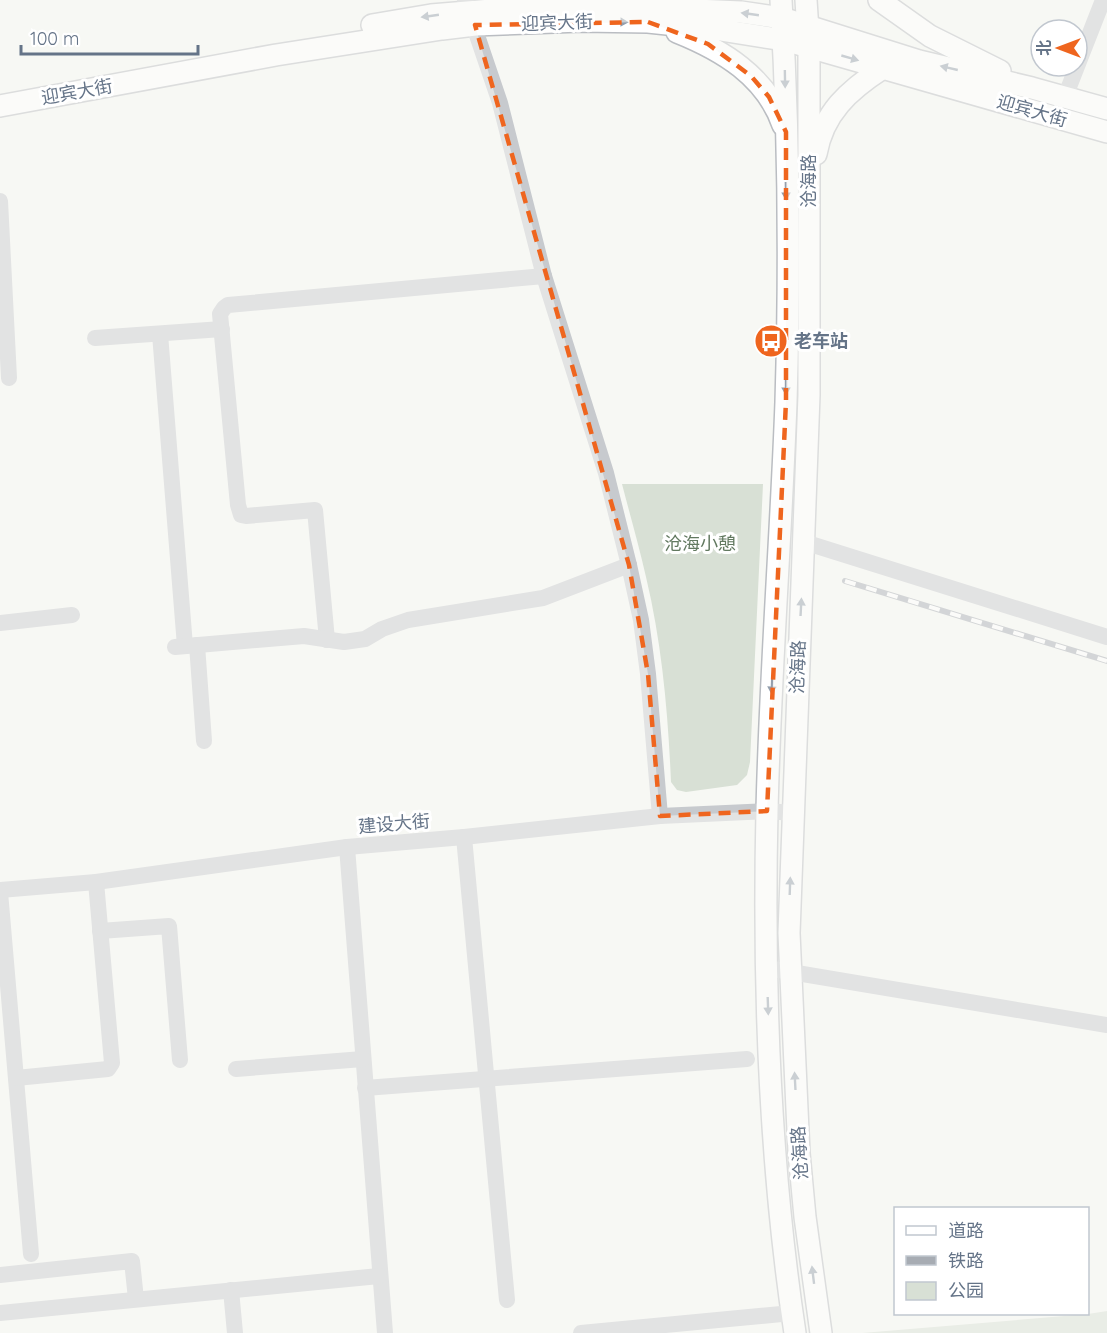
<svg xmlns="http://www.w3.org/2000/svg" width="1107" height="1333" font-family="Quicksand,'Noto Sans SC',sans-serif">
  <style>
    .green { fill: #d8e0d5 }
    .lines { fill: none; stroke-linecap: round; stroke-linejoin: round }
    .major-casing { stroke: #babdc2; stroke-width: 24 }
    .minor { stroke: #c7cace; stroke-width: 16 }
    .major { stroke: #fff; stroke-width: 21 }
    .rail-casing { stroke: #a7acb3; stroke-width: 6 }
    .rail { stroke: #fff; stroke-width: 4; stroke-dasharray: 11; stroke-linecap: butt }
    .oneway { fill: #939eac }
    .marked { fill: none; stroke: #ef651e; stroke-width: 4.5; stroke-dasharray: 12 8; stroke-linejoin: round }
    .labels { text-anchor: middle; stroke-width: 6; stroke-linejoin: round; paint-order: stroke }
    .street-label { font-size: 18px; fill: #657488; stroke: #fff }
    .poi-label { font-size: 18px; font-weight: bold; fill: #657488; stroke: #fff; text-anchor: start }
    .park-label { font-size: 18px; fill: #627960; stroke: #fff }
  </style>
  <rect width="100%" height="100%" fill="#f7f8f4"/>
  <!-- green -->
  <g class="green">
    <path d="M622,484H763L750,762L747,775L737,785L686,792L677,790L671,782C668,713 662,644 646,577C639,546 630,515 622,484Z"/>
    <path d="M1107,1311V1333H862L1088,1314Z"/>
  </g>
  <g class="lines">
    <defs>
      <g id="major">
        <path d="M781,0C789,133 790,269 786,402C781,539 770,675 767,811C763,985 769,1161 795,1333"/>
        <path d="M806,0L809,46V395L789,933L799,1153L805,1217L821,1333"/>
        <path d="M879,0L930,36L1000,71"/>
        <path d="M372,25L431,15L515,8L602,6L741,12L782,18L919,61L1032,88L1107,109"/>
        <path d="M677,32C722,50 766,76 783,125"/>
        <path d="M0,106L276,55L442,29L475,25L581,21L648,22L714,29L784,40L1107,132"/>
        <path d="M816,154C823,113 849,90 883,68"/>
      </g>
    </defs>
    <!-- major casing -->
    <use href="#major" class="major-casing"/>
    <!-- minor -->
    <g class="minor">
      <path d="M465,0L500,103L544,276L606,473L629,565L641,620L648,674L660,816"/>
      <path d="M1065,97L1103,0"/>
      <path d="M0,201L9,378"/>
      <path d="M160,334L185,646"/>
      <path d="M95,338L222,329"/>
      <path d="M804,542L1107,637"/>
      <path d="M0,623L72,615"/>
      <path d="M327,640L315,510L246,516L241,515L238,505L220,314L224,308L228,305L544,276"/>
      <path d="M197,645L204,741"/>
      <path d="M175,647L304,636L344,642L365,639L382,629L408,620L543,598L629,565"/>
      <path d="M464,837L507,1300"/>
      <path d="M347,847L385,1333"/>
      <path d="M0,890L96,882L347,847L464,837L660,816L767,811L793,813"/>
      <path d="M0,892L31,1254"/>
      <path d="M100,931L169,926L180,1060"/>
      <path d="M767,968L1107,1025"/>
      <path d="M236,1069L363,1059"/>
      <path d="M16,1078L108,1069L112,1063L96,882"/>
      <path d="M365,1088L747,1059"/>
      <path d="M0,1275L132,1261L136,1299"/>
      <path d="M231,1290L235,1333"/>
      <path d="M0,1313L379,1276"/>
      <path d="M581,1333L792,1313"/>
    </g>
    <!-- major -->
    <use href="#major" class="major"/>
    <defs>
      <path id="rail" d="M845,581L1107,661"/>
    </defs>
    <!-- rail casing -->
    <use href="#rail" class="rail-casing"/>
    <!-- rail -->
    <use href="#rail" class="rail"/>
  </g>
  <!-- one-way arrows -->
  <defs><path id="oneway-solid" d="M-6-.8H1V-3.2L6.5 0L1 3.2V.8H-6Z" transform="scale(1.5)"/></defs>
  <g class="oneway">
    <use href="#oneway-solid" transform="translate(750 14) rotate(-172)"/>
    <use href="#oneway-solid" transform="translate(430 16) rotate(172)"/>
    <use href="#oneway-solid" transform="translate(619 22) rotate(1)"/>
    <use href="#oneway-solid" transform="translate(850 58) rotate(16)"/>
    <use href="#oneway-solid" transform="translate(949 68) rotate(-167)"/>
    <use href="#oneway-solid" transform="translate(785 79) rotate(89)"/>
    <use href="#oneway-solid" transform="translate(786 191) rotate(89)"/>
    <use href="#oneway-solid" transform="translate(786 386) rotate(90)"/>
    <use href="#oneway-solid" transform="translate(801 607) rotate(-87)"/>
    <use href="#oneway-solid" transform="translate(772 685) rotate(92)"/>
    <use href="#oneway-solid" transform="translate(790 886) rotate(-88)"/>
    <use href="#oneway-solid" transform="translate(768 1006) rotate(88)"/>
    <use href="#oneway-solid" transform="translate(795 1081) rotate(-93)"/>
    <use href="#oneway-solid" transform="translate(813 1275) rotate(-97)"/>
  </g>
  <!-- marked area -->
  <path d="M0 0H1107V1333H0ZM648,22L708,44L751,76L769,97L786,132V401L767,811L660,816L648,674L629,565L475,25Z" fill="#f7f8f4" fill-opacity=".55" fill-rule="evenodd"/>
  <path class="marked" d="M648,22L708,44L751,76L769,97L786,132V401L767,811L660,816L648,674L629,565L475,25Z"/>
  <!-- icons -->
  <defs>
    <symbol id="bus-disc" viewBox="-11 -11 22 22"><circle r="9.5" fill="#ef651e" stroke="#fff"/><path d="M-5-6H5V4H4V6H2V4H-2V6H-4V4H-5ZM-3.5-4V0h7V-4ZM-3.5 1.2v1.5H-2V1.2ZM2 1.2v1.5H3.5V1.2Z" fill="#fff"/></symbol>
  </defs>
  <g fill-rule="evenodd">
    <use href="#bus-disc" x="752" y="322" width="38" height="38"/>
  </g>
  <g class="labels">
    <!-- street labels -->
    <g class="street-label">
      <text transform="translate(557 23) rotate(-2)" y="6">迎宾大街</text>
      <text transform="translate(77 92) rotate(-10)" y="6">迎宾大街</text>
      <text transform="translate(1032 111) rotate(16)" y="6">迎宾大街</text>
      <text transform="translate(809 181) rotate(-90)" y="6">沧海路</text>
      <text transform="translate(798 667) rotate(-88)" y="6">沧海路</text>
      <text transform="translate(394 824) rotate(-5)" y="6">建设大街</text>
      <text transform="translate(800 1153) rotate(-94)" y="6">沧海路</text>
    </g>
    <!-- poi labels -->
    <g class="poi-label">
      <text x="794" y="347">老车站</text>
    </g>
    <!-- park labels -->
    <g class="park-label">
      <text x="700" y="550">沧海小憩</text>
    </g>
  </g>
  <!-- legend -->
  <rect x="894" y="1207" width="195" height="108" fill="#ffffff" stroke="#c1c7cf" stroke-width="1.5"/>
  <rect x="906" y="1226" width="30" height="9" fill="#ffffff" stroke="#c1c7cf" stroke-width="1.5"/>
  <text x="948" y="1237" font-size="18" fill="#657488">道路</text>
  <rect x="906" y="1256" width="30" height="9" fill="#a7acb3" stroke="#c1c7cf" stroke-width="1.5"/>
  <text x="948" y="1267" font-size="18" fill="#657488">铁路</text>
  <rect x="906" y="1282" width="30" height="18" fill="#d8e0d5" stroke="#c1c7cf" stroke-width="1.5"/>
  <text x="948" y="1297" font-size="18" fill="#657488">公园</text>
  <!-- north arrow -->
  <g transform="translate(1059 48) rotate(270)"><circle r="28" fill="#ffffff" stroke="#c1c7cf" stroke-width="1.5"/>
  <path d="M0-4.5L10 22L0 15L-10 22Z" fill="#ef651e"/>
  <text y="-9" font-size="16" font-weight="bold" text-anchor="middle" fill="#657488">北</text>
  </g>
  <!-- scale -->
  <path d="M21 45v9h177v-9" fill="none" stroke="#657488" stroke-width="3"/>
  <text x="30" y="45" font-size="18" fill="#657488" stroke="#ffffff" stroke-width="4.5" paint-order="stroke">100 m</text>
</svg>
